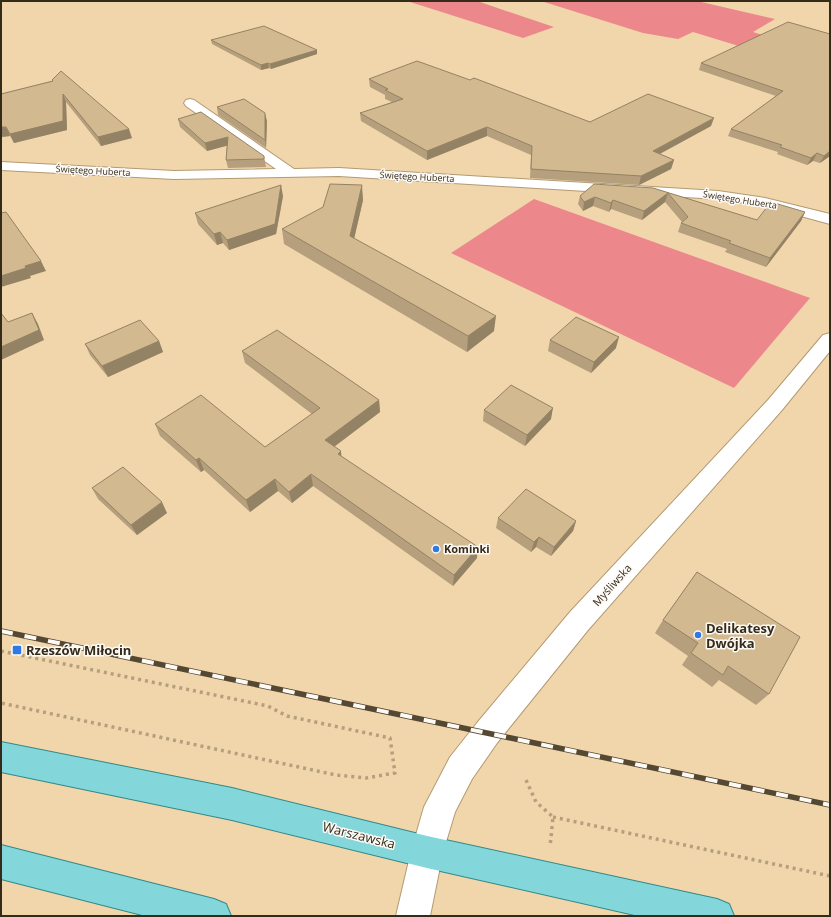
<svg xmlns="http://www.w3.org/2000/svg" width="831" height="917" font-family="'Open Sans',sans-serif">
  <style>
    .green { fill: #ec888b }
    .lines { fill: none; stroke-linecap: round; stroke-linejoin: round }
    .minor-casing { stroke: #b49a72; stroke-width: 2 }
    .major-casing { stroke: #328987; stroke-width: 2 }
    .path { stroke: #b59f7d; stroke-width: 3.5; stroke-dasharray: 3 4; stroke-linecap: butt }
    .minor { fill: #fff; fill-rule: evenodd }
    .major { fill: #83d7da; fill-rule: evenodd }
    .rail-casing { stroke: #554833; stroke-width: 5.5 }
    .rail { stroke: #fdfaf6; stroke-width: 4; stroke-dasharray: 12; stroke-linecap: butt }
    .wall { fill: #b59f7c }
    .shaded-wall { fill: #948265 }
    .building { fill: #d3b990; stroke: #948265 }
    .poi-dot { fill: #2f78e5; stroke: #fdfaf6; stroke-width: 1.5 }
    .labels { text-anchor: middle; stroke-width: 3; stroke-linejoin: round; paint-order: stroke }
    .far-street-label { font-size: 9px; fill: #352b1a; stroke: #fdfaf6 }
    .poi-label { font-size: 11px; font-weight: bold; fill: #352b1a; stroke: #fdfaf6; text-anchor: start }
    .street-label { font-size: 11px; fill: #352b1a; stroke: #fdfaf6 }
    .near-poi-label { font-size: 13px; font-weight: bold; fill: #352b1a; stroke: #fdfaf6; text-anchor: start }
    .near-street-label { font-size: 13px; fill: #352b1a; stroke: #fdfaf6 }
  </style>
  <rect width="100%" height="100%" fill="#f1d6ac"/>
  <!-- green -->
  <g class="green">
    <path d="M407,1H477L554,27L523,38Z"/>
    <path d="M541,1H697L775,19L753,32L775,39L742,47L693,32L678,39L643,33Z"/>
    <path d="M534,199L810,298L734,388L451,253Z"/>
  </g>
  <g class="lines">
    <defs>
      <g id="minor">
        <path d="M190,99L194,100L294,169L339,168L718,191L765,198L830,214V224L764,206L718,199L339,176L174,179L1,170V162L174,171L276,169L186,106L184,103L186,100Z"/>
        <path d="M830,333V351L782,410L588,630L497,743L472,779L455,812L443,852L430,916H396L411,852L424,807L450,757L477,723L570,612L768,400L823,335Z"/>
      </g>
      <g id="major">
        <path d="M1,742L232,788L427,836L717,899L729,904L734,916H639L427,868L232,820L1,772Z"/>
        <path d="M1,845L214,899L226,904L231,916H146L1,879Z"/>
      </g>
    </defs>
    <!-- minor casing -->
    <use href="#minor" class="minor-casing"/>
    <!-- major casing -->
    <use href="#major" class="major-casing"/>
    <!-- path -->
    <g class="path">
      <path d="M1,651L268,706L287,716L390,738L395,773L366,778L336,775L1,703"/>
      <path d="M526,780L536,802L553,817L550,847"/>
      <path d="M553,817L830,876"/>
    </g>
    <!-- minor -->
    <use href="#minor" class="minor"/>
    <!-- major -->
    <use href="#major" class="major"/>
    <defs>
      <path id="rail" d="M1,631L830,805"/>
    </defs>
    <!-- rail casing -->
    <use href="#rail" class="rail-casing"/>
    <!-- rail -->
    <use href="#rail" class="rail"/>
  </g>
  <!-- wall -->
  <g class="wall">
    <path d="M830,34V156L820,163L813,161L807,165L777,154L778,152L728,136L731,129L776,96L699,70L701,63Z"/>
    <path d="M211,40L317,50V54L271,69L269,68L261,70L212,44Z"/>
    <path d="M369,79L470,80L590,122L711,126L660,154L674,160L671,169L639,185L530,178L531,155L487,136L427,160L361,121L360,113L392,102L385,99V95L370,87Z"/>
    <path d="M52,80L132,138L101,146L66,102L67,130L14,143L10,136L1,137V94L52,81Z"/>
    <path d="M217,107L267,121L266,148L218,115Z"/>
    <path d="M178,119L264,156L266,167L228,168L226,160L227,145L207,151L180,127Z"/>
    <path d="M653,188L757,220L805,212L801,221L766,267L725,252L727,249L678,232L681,223L682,222L665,202L642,220L611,209L609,212L593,206L583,211L578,204L580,196Z"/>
    <path d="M283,196L276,234L229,250L223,243L217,245L198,224L195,213Z"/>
    <path d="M363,200L354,239L494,331L467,352L284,244L282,229Z"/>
    <path d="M550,340L616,348L591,373L548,351Z"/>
    <path d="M159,341L163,352L108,377L90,355L85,344Z"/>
    <path d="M242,351L379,400L380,412L334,447L341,456L477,558L453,586L313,486L292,503L278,491L250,512L204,470L201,472L160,436L155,424L265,447L312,414L245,363Z"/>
    <path d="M484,410L551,419L525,446L483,421Z"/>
    <path d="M92,488L167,513L137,535L98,499Z"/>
    <path d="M498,518L576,521L573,531L551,556L536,547L531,552L496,528Z"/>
    <path d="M697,572L769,694L756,705L719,680L712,687L682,665L688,656L655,633L663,620Z"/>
  </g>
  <!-- shaded-wall -->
  <g class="shaded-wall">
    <path d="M317,50V54L271,69L270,64Z"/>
    <path d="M268,63L269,68L261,70V65Z"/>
    <path d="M63,94L66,102L67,130L14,143L10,134Z"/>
    <path d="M265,113L267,121L266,148L265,140Z"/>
    <path d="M714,118L711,126L650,159L653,151Z"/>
    <path d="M1,127H6L10,136L1,137Z"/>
    <path d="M487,127V136L427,160V151Z"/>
    <path d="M129,129L132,138L101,146L98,137Z"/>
    <path d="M228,137L230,145L207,151L205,143Z"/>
    <path d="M830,151V156L820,163L824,156Z"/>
    <path d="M817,153L813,161L807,165L811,158Z"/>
    <path d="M674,160L671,169L639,185L641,176Z"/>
    <path d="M281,185L283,196L276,234L229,250L227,240Z"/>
    <path d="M362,185L363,200L351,252L350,236Z"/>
    <path d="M668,193L665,202L642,220L644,211Z"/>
    <path d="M595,197L593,206L583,211L584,202Z"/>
    <path d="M613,200L611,209L609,212L611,203Z"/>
    <path d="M805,212L801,221L766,267L770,258Z"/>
    <path d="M220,232L223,243L217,245L214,234Z"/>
    <path d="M41,261L46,271L30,276L31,278L1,287V276L25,266Z"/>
    <path d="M32,313L38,324L44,340L1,360V347Z"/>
    <path d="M496,316L494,331L467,352L468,336Z"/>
    <path d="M619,337L616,348L591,373L594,362Z"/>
    <path d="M159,341L163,352L108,377L102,366Z"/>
    <path d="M379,400L380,412L327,452L325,440Z"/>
    <path d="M553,408L551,419L525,446L527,435Z"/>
    <path d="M341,451L342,463L338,454Z"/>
    <path d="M199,458L204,470L201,472L196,460Z"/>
    <path d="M311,474L313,486L292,503L289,492Z"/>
    <path d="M275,479L278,491L250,512L246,500Z"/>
    <path d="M162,502L167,513L137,535L131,525Z"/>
    <path d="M576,521L573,531L551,556L554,547Z"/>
    <path d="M539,537L536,547L531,552L534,542Z"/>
    <path d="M478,547L477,558L453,586L454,575Z"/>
  </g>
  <!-- building -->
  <g class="building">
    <path d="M788,22L830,34V151L824,156L817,153L811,158L780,147L782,145L731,129L783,91L701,63Z"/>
    <path d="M264,26L317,50L270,64L268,63L261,65L211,40Z"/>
    <path d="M417,61L470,80L474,78L590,122L648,94L714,118L653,151L674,160L641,176L531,169L532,146L487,127L427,151L360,113L403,99L385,90L388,89L369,79Z"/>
    <path d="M61,71L129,129L98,137L63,94V121L10,134L6,127H1V94L53,81L52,80Z"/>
    <path d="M244,99L265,113V140L217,107Z"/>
    <path d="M201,112L264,156V159L226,160L228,137L205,143L178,119Z"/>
    <path d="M330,184L362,185L350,236L496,316L468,336L282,229L323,207Z"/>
    <path d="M594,184L653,188L757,220L771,202L805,212L770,258L729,243L731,241L681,223L688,217L668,193L644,211L613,200L611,203L595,197L584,202L580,196Z"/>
    <path d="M281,185L275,224L227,240L220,232L214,234L195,213Z"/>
    <path d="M6,212L41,261L25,266L26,268L1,276V213Z"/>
    <path d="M1,313L8,322L32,313L39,330L1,347Z"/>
    <path d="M576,317L619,337L594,362L550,340Z"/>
    <path d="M140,320L159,341L102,366L85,344Z"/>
    <path d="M277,330L379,400L325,440L341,451L338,454L478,547L454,575L311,474L289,492L275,479L246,500L199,458L196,460L155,424L201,395L265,447L320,408L242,351Z"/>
    <path d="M511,385L553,408L527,435L484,410Z"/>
    <path d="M123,467L162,502L131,525L92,488Z"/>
    <path d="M526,489L576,521L554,547L539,537L534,542L498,518Z"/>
    <path d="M697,572L800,637L769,694L728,666L723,675L691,653L698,643L663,620Z"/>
  </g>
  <!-- markers -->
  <g class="poi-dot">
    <circle cx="436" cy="549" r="4"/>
    <circle cx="698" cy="635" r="4"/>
    <rect x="12" y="645" width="10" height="10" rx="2"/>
  </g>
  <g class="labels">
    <!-- far-street labels -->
    <g class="far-street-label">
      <text transform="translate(93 171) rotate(3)" y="3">Świętego Huberta</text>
      <text transform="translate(417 177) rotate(3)" y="3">Świętego Huberta</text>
      <text transform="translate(740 200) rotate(9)" y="3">Świętego Huberta</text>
    </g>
    <!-- poi labels -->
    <g class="poi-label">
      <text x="444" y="553">Kominki</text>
    </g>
    <!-- street labels -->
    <g class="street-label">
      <text transform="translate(612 585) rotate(-48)" y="4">Myśliwska</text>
    </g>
    <!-- near-poi labels -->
    <g class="near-poi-label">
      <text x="706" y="633">Delikatesy<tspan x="706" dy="15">Dwójka</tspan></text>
      <text x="26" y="655">Rzeszów Miłocin</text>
    </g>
    <!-- near-street labels -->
    <g class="near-street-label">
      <text transform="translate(359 835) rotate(14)" y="5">Warszawska</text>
    </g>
  </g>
  <!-- border -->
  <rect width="831" height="917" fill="none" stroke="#352b1a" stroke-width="4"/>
</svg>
